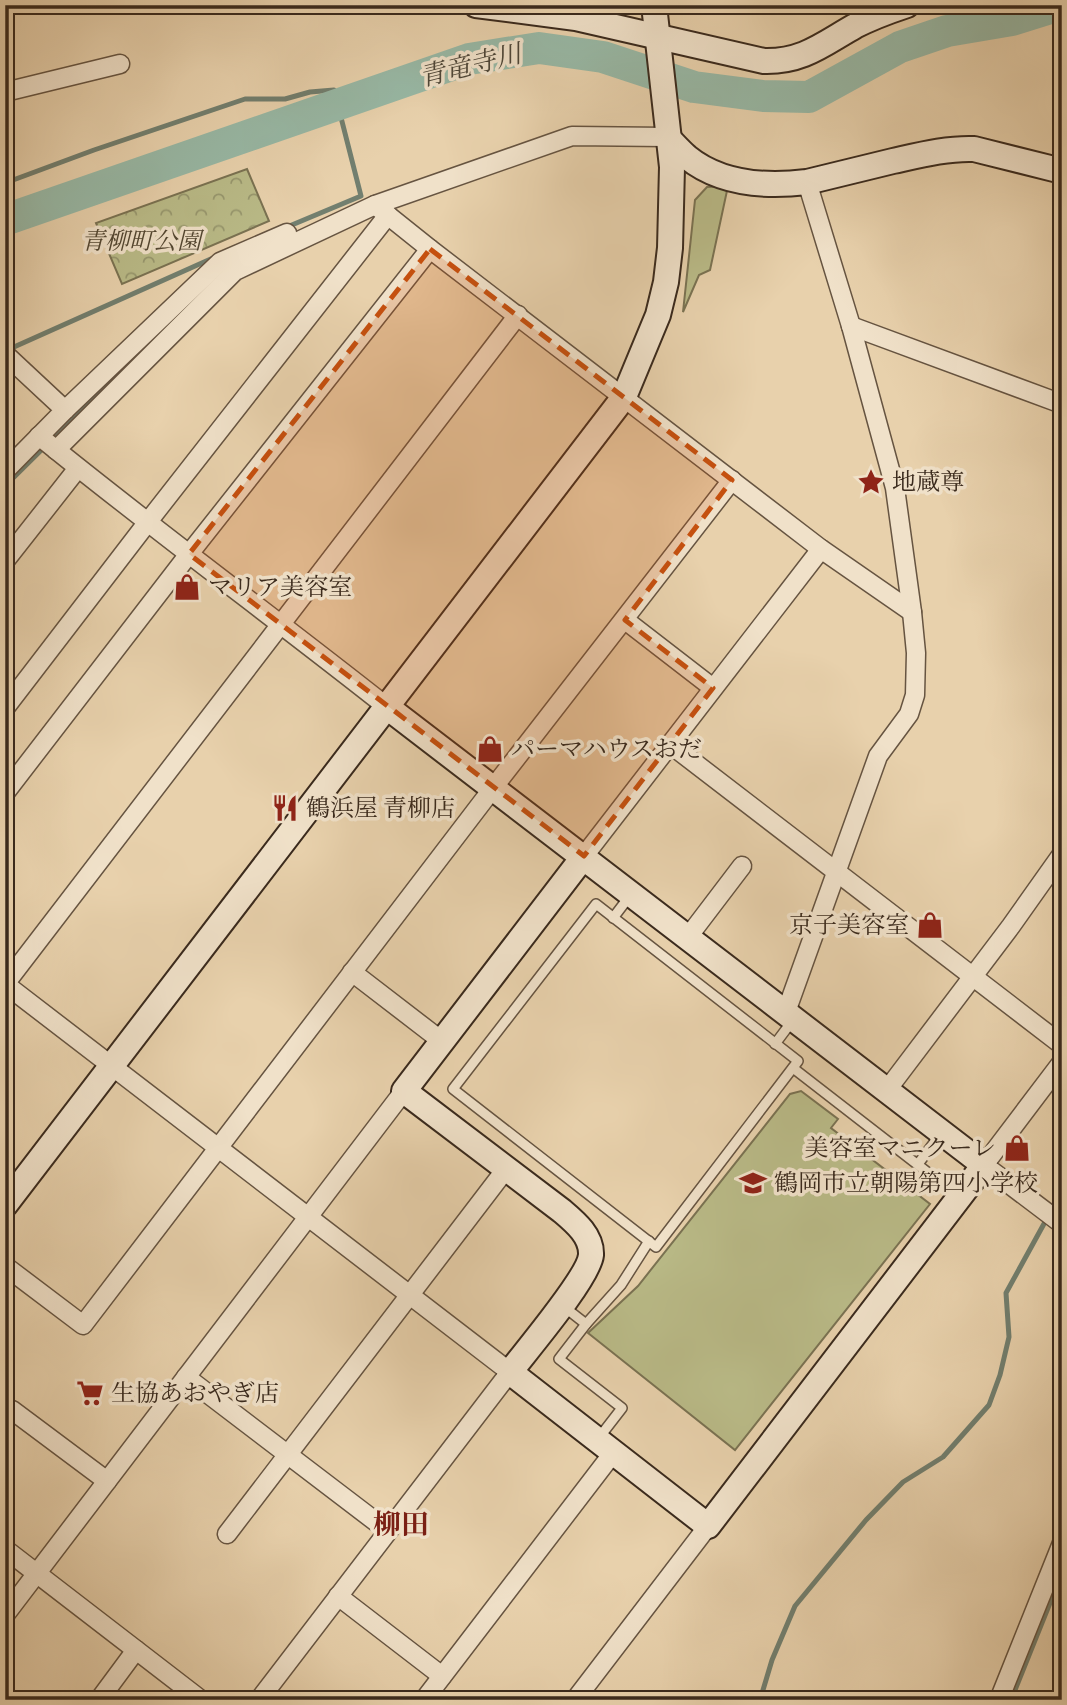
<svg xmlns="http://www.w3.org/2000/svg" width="1067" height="1705" font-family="'IM FELL Double Pica','Noto Serif JP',serif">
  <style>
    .forest { fill: url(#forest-crowns); stroke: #7a7252; stroke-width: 2 }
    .garden { fill: #b9ba87; stroke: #7a7252; stroke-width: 2 }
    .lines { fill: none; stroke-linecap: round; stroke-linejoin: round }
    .stream { stroke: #727f6f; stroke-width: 5 }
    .river { stroke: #98b8a5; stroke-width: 32 }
    .lane-casing { stroke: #665441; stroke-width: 12 }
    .street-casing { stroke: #665441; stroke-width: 21 }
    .secondary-casing { stroke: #3a2a1d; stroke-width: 28 }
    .lane { stroke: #f0e1c9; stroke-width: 9 }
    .street { stroke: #f0e1c9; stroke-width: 18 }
    .secondary { stroke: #f0e1c9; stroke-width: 24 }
    .marked { fill: #c5500f; fill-opacity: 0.2; stroke: #c5500f; stroke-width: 5; stroke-dasharray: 14 9; stroke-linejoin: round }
    .labels { text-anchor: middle; stroke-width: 7; stroke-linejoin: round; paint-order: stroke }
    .park-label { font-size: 24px; font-style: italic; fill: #534732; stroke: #f0e1c9 }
    .poi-label { font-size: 24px; fill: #3a2a1d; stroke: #f0e1c9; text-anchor: start }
    .water-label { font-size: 26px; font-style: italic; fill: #4d4638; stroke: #f0e1c9 }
    .quarter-label { font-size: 28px; font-weight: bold; fill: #7a1f14; stroke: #f0e1c9 }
  </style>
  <defs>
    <pattern id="forest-crowns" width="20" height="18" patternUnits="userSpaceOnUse" patternTransform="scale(1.75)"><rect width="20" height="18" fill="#b9ba87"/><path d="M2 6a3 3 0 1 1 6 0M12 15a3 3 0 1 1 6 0" fill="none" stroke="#97976e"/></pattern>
  </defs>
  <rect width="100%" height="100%" fill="#e8d1ac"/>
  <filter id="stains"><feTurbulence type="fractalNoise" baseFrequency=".00286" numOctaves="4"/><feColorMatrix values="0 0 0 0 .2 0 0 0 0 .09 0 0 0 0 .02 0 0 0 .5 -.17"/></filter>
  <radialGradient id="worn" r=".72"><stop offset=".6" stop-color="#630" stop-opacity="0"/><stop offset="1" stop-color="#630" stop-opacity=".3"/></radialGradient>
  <!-- forest -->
  <path class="forest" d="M247,169L269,221L122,284L96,223Z"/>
  <!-- garden -->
  <g class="garden">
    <path d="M728,186L710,270L699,275L683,312L695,200L707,187Z"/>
    <path d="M801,1091L838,1119L831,1128L930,1204L735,1450L588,1333L638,1286L790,1094Z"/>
  </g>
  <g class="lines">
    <!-- stream -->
    <g class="stream">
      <path d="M5,183L94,150L245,99H285L310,92L334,90L361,196L287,227"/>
      <path d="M5,351L213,258"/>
      <path d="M5,486L190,303"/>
      <path d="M760,1700L772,1660L795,1606L866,1520L903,1482L943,1457L989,1405L1000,1375L1009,1337L1006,1293L1062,1191"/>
      <path d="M1011,1700L1062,1573"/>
    </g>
    <!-- river -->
    <path class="river" d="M5,220L469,59L539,48L603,57L694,87L763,96L809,97L900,47L947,31L1012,20L1060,5"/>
    <defs>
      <g id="lane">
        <path d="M596,904L798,1061L656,1247L453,1089Z"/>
        <path d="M613,918L629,897"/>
        <path d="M775,1044L793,1020"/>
        <path d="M793,1068L940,1182"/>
        <path d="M918,1164L940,1135"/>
        <path d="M563,1306L586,1324"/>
        <path d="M598,1439L622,1408L559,1359L586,1324L621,1285L649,1241"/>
      </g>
      <g id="street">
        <path d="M5,92L120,64"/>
        <path d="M375,205L430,249L821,549L912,612"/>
        <path d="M851,326L1062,404"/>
        <path d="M5,354L65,410L5,471"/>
        <path d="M65,410L220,262L287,233"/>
        <path d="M39,436C153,529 272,616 387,707"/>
        <path d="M56,450L235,271L375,205L572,136L667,137"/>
        <path d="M5,561L78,468"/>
        <path d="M625,620L713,688"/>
        <path d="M5,708L147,523L388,215"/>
        <path d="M670,744L1062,1045"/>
        <path d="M5,793L189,554L430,249"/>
        <path d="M584,856L821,549"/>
        <path d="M688,937L742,866"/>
        <path d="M352,972L443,1042"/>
        <path d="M5,984L510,1372L259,1700"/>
        <path d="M5,984L518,315"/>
        <path d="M786,1012L878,756L909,714L915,695L916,653L912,612L895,488L851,326L807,182"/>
        <path d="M1062,1062L984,1165L1062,1224"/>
        <path d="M887,1090L1011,926L1062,854"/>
        <path d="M5,1266L83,1325L493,788L732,480"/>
        <path d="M186,1377L388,1531"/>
        <path d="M5,1419L12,1410L107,1481"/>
        <path d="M227,1534L506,1169"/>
        <path d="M5,1549L201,1700"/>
        <path d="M338,1596L442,1676"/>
        <path d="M5,1615L404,1091"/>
        <path d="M99,1700L136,1650"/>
        <path d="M424,1700L613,1453"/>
        <path d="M575,1700L708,1526"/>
        <path d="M999,1700L1062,1543"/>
      </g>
      <g id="secondary">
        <path d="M476,5L576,18L764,61C803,62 823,44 855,26C872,17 889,11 907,5"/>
        <path d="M667,137C674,144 680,151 687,157C720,184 766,187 807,182C836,175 864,168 893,161C920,155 947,148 974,149L1062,171"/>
        <path d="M387,707L984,1165L708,1526L510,1372C526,1351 589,1277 591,1255C592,1236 575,1222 562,1211L404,1091L584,856"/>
        <path d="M5,1205L624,397L658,315L666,282L670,248L672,167L654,5"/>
      </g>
    </defs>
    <!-- lane casing -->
    <use href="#lane" class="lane-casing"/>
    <!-- street casing -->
    <use href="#street" class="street-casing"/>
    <!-- secondary casing -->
    <use href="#secondary" class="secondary-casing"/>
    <!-- lane -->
    <use href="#lane" class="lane"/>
    <!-- street -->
    <use href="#street" class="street"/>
    <!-- secondary -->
    <use href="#secondary" class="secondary"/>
  </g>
  <!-- marked area -->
  <path class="marked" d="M430,249L732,480L625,620L713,688L584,856L189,554Z"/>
  <!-- icons -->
  <defs>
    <symbol id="sight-bare" viewBox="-9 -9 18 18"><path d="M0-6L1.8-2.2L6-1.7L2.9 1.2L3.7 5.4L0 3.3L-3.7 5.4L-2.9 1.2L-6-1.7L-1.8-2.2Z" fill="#8f2418" stroke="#f0e1c9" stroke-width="2.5" paint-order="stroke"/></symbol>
    <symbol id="shop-bare" viewBox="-9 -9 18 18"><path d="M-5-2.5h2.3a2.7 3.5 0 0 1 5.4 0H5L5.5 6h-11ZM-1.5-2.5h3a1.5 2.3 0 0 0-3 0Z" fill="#8f2418" stroke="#f0e1c9" stroke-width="2.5" paint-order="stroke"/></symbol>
    <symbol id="restaurant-bare" viewBox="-9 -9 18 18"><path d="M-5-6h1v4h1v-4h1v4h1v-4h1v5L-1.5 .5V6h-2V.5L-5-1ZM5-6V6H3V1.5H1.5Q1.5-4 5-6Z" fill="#8f2418" stroke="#f0e1c9" stroke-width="2.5" paint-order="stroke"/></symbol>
    <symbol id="school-bare" viewBox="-9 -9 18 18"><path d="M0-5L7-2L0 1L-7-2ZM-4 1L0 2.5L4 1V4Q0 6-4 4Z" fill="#8f2418" stroke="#f0e1c9" stroke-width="2.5" paint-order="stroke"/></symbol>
    <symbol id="supermarket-bare" viewBox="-9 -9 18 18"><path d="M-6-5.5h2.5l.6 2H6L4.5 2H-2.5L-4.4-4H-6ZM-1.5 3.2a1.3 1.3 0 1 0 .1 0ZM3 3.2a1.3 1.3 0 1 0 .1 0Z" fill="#8f2418" stroke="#f0e1c9" stroke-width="2.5" paint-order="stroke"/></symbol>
  </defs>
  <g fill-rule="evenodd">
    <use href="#sight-bare" x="852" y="463" width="38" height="38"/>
    <use href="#shop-bare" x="168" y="568" width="38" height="38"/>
    <use href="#shop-bare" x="471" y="730" width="38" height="38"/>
    <use href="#restaurant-bare" x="266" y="789" width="38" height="38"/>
    <use href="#shop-bare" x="911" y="906" width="38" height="38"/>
    <use href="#shop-bare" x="998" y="1129" width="38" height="38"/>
    <use href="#school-bare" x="734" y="1164" width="38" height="38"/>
    <use href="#supermarket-bare" x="71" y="1374" width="38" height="38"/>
  </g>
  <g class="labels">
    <!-- park labels -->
    <g class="park-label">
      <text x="141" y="249">青柳町公園</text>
    </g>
    <!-- poi labels -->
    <g class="poi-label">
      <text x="892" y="490">地蔵尊</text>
      <text x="208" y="595">マリア美容室</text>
      <text x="511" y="757">パーマハウスおだ</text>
      <text x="306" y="816">鶴浜屋 青柳店</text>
      <text x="909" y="933" text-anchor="end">京子美容室</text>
      <text x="996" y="1156" text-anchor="end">美容室マニクーレ</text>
      <text x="774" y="1191">鶴岡市立朝陽第四小学校</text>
      <text x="111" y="1401">生協あおやぎ店</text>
    </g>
    <!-- water labels -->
    <g class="water-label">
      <text transform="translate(470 65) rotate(-14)" y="9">青竜寺川</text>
    </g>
    <!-- quarter labels -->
    <g class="quarter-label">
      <text x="401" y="1534">柳田</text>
    </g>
  </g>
  <!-- margin -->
  <rect width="1067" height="1705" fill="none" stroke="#e8d1ac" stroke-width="28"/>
  <rect x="7" y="7" width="1053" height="1691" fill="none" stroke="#3a2a1d" stroke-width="3.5"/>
  <rect x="14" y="14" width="1039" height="1677" fill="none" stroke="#3a2a1d" stroke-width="2"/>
  <rect width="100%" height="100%" filter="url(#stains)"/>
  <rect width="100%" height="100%" fill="url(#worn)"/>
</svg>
